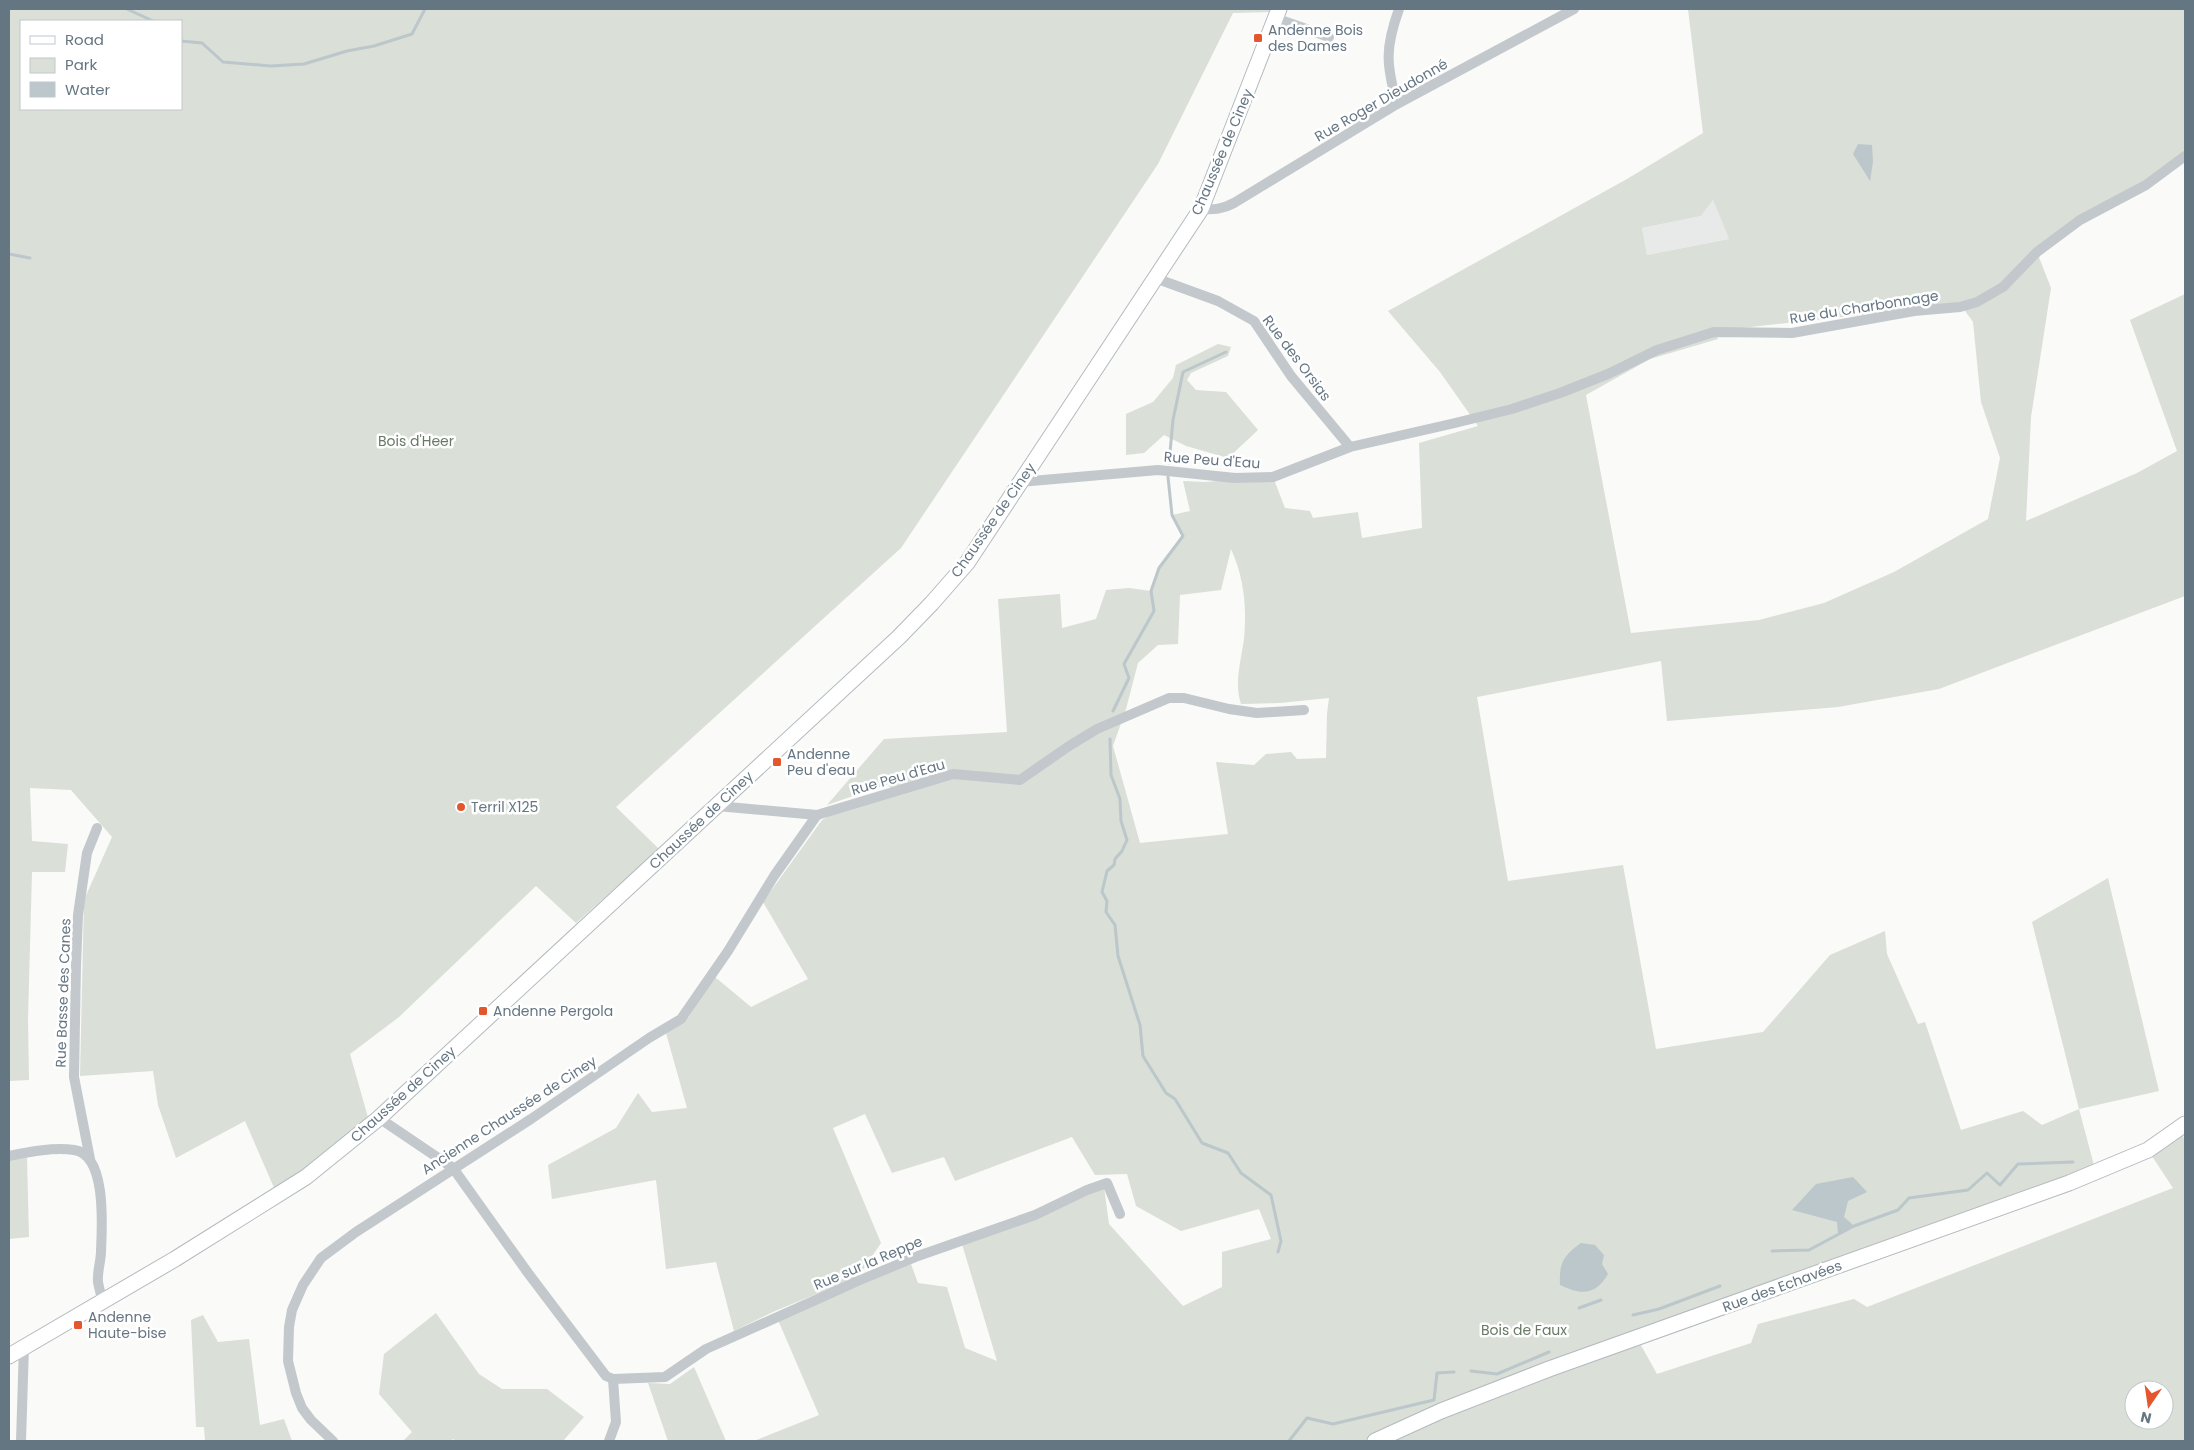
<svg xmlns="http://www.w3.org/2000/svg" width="2194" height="1450" font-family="Poppins,sans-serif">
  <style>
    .built { fill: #e8e9e9 }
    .green { fill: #dadfd7; fill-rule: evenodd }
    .water { fill: #bbc7cb }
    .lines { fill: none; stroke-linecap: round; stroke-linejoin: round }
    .stream { stroke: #bbc7cb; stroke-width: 3 }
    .secondary-casing { stroke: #b3babf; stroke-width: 17 }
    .street { stroke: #c3c8cc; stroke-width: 10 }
    .secondary { stroke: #fff; stroke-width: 15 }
    .poi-dot { fill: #e4572e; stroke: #fff; stroke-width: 2 }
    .labels { text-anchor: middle; stroke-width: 5; stroke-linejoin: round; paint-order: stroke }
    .poi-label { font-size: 14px; fill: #657683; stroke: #fff; text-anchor: start }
    .street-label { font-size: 14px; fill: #657683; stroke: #fff }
    .park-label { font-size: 14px; fill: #687a64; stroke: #fff }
  </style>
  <rect width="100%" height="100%" fill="#fafaf8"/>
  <!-- built -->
  <path class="built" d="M1713,200L1729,239L1647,255L1642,228L1701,216Z"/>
  <!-- green -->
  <g class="green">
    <path d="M9,9H1273L1272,12L1233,13L1158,164L901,548L616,807L659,849L576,923L536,886L399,1017L350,1054L369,1121L275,1190L245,1121L176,1158L158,1105L153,1071L80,1076L84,900L112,837L71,790L30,788L32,841L68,844L65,872H32L28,1019L29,1080L9,1081ZM21,21H181V109H21Z"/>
    <path d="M1688,9H2185V156L2037,252L2051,288L2031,417L2026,521L2137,473L2177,451L2130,320L2185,294V596L1939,689L1838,707L1667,721L1661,661L1477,697L1508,881L1623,865L1656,1049L1763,1032L1830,955L1885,931L1887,954L1918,1024L1925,1022L1961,1130L2023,1111L2042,1125L2079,1109L2032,922L2108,878L2159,1091L2079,1109L2095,1169L1637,1338L1657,1374L1751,1343L1758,1324L1854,1299L1867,1307L2173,1188L2148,1150L2181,1128L2185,1143V1441H754L819,1415L778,1320L911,1264L918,1283L947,1287L965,1348L997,1361L962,1244L1104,1187L1109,1224L1183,1306L1222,1287V1252L1271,1239L1259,1209L1181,1231L1136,1206L1127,1174L1095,1175L1072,1137L955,1181L944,1157L892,1173L865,1114L833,1128L881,1243L858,1277L775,1311L734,1331L716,1262L666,1269L656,1180L552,1199L548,1165L616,1128L638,1093L652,1112L687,1108L666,1033L688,1018L715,977L751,1007L808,979L763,902L822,820L834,813L895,795L888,784L827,805L884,739L1007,732L998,599L1060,594L1062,628L1096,619L1106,590L1129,588L1151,591L1159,568L1183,536L1172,515L1190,511L1183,481L1205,482L1273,477L1285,508L1310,511L1313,518L1358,512L1362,538L1422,528L1419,443L1478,426L1440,372L1388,311L1627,179L1703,133ZM1713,200L1729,239L1647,255L1642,228L1701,216ZM1960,304L1973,322L1981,402L2000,458L1988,519L1894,572L1824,603L1759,620L1631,633L1586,395L1650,359L1718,339L1714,331ZM1231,549C1244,577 1247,608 1244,639C1241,661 1234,683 1241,704L1280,703L1329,698L1327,714L1326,758L1297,759L1291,752L1266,754L1254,765L1216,762L1228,834L1140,843L1113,746L1126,709L1138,663L1158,645L1178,644L1180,595L1221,590ZM2134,1390H2164V1420H2134Z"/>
    <path d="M1218,344L1231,347L1228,356L1191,373L1187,380L1196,390L1226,392L1258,430L1228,458L1186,446L1164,435L1144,453L1126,455V414L1153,402L1173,378L1176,365Z"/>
    <path d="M27,1158L29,1237L9,1239V1159Z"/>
    <path d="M436,1313L479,1374L502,1389H547L584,1417L563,1441H456L453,1439L451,1441H403L412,1432L379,1394L384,1354Z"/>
    <path d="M203,1315L218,1342L249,1339L260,1425L284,1419L292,1441H205L204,1427H196L191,1320Z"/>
    <path d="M694,1367L726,1441H668L648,1383L670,1384Z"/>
  </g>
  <!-- water -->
  <g class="water">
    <path d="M1858,144L1872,145L1873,162L1870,181L1853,154Z"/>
    <path d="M1853,1177L1867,1192L1848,1201L1844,1217L1854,1226L1838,1234L1837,1222L1792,1210L1816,1184Z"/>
    <path d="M1581,1243L1595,1245L1604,1255L1602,1264L1608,1274C1595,1296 1581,1295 1560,1285C1559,1263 1563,1256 1581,1243Z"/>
  </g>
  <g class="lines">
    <!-- stream -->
    <g class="stream">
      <path d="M127,9L153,21"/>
      <path d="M181,41L202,43L223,62L271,66L304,64L347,51L374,46L412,34L425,9"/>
      <path d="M9,254L30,258"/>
      <path d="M1169,463L1173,420L1183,372L1226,352"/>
      <path d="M1113,711L1129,678L1124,664L1154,611L1151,591L1159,568L1183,536L1172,515L1168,477"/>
      <path d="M1110,739L1111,775L1120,799L1121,821L1127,840L1122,851L1115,859L1114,865L1107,871L1102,892L1107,901L1106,912L1115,925L1118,956L1140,1025L1143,1056L1166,1093L1175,1099L1202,1143L1228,1153L1241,1173L1271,1195L1281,1241L1278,1252"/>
      <path d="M1772,1251L1809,1250L1854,1226L1898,1210L1909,1198L1968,1190L1987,1173L2000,1185L2018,1164L2073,1162"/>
      <path d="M1579,1308L1601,1300"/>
      <path d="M1633,1315L1659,1309L1720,1286"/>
      <path d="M1471,1371L1497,1374L1549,1352"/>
      <path d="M1289,1441L1307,1418L1333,1424L1434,1400L1437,1373L1454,1372"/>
    </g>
    <defs>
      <g id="secondary">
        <path d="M9,1356L175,1259L306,1177L379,1118L899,637L932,603L967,563L1201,209L1279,9"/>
        <path d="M1375,1441L1441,1411L1549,1369L2069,1183L2148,1150L2185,1124"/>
      </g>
    </defs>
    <!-- secondary casing -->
    <use href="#secondary" class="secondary-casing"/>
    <!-- street -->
    <g class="street">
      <path d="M1275,18L1329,37"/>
      <path d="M1397,104C1386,64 1385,48 1399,9"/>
      <path d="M1201,209C1214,210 1223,209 1234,203L1397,104L1574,9"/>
      <path d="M1155,278L1218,301L1254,321L1291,376L1350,447"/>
      <path d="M1020,482L1158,470L1235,478L1273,477L1350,447L1455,423L1512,409L1560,393L1608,374L1657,350L1714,332L1792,333L1914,311L1960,307L1977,302L2003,287L2037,252L2080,220L2146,185L2185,156"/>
      <path d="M717,806L817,815L953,774L1020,780L1069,746L1097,729L1169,698H1184L1229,709L1257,713L1304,710"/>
      <path d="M379,1118L453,1168L528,1273L606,1376L613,1379L665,1377L706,1349L858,1281L918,1256L1035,1215L1087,1190L1107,1183L1120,1214"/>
      <path d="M9,1156C29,1152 53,1147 74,1150C107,1154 102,1227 101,1251C101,1261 97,1272 98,1282C99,1288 101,1295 103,1301"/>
      <path d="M90,1159L74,1077L76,965L78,915L87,853L97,828"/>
      <path d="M21,1441L24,1346"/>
      <path d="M333,1441L311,1420L302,1408L296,1393L288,1361L289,1327L292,1310L303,1285L321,1258L356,1232L531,1119L649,1038L681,1019L728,951L774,876L817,815"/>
      <path d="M609,1441L616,1422L613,1379"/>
    </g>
    <!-- secondary -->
    <use href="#secondary" class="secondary"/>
  </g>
  <!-- markers -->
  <g class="poi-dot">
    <rect x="1253" y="33" width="10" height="10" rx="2.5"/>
    <rect x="772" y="757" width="10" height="10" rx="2.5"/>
    <circle cx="461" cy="807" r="5"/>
    <rect x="478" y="1006" width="10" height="10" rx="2.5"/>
    <rect x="73" y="1320" width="10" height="10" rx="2.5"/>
  </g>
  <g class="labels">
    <!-- poi labels -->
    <g class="poi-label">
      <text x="1268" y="35">Andenne Bois<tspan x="1268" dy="16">des Dames</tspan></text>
      <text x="787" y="759">Andenne<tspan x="787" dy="16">Peu d'eau</tspan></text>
      <text x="471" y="812">Terril X125</text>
      <text x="493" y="1016">Andenne Pergola</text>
      <text x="88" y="1322">Andenne<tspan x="88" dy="16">Haute-bise</tspan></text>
    </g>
    <!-- street labels -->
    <g class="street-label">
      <text transform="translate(1381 100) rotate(-30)" y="5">Rue Roger Dieudonné</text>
      <text transform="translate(1222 152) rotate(-67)" y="5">Chaussée de Ciney</text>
      <text transform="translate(1864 307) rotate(-9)" y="5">Rue du Charbonnage</text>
      <text transform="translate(1297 358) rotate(53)" y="5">Rue des Orsias</text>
      <text transform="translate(1212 460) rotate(4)" y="5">Rue Peu d'Eau</text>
      <text transform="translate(993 520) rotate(-55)" y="5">Chaussée de Ciney</text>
      <text transform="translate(898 777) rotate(-16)" y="5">Rue Peu d'Eau</text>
      <text transform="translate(701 820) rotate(-43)" y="5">Chaussée de Ciney</text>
      <text transform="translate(63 993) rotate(-88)" y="5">Rue Basse des Canes</text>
      <text transform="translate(403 1094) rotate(-42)" y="5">Chaussée de Ciney</text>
      <text transform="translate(509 1115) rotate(-33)" y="5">Ancienne Chaussée de Ciney</text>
      <text transform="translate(868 1263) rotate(-23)" y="5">Rue sur la Reppe</text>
      <text transform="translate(1782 1286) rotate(-20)" y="5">Rue des Echavées</text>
    </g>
    <!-- park labels -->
    <g class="park-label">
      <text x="416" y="446">Bois d'Heer</text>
      <text x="1524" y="1335">Bois de Faux</text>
    </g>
  </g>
  <!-- border -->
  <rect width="2194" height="1450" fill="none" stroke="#657683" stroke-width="20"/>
  <!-- legend -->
  <rect x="20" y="20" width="162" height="90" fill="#ffffff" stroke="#c1c8cd"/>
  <rect x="30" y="36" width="25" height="8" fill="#ffffff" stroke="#c1c8cd"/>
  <text x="65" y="45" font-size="15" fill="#657683">Road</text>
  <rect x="30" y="58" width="25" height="15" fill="#dadfd7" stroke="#c1c8cd"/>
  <text x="65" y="70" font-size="15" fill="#657683">Park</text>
  <rect x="30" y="82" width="25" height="15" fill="#bbc7cb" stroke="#c1c8cd"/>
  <text x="65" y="95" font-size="15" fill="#657683">Water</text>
  <!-- north arrow -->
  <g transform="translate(2149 1405) rotate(193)"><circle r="24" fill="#ffffff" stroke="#c1c8cd"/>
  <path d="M0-4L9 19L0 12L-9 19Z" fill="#e4572e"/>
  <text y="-8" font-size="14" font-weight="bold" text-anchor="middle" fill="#657683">N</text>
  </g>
</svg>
